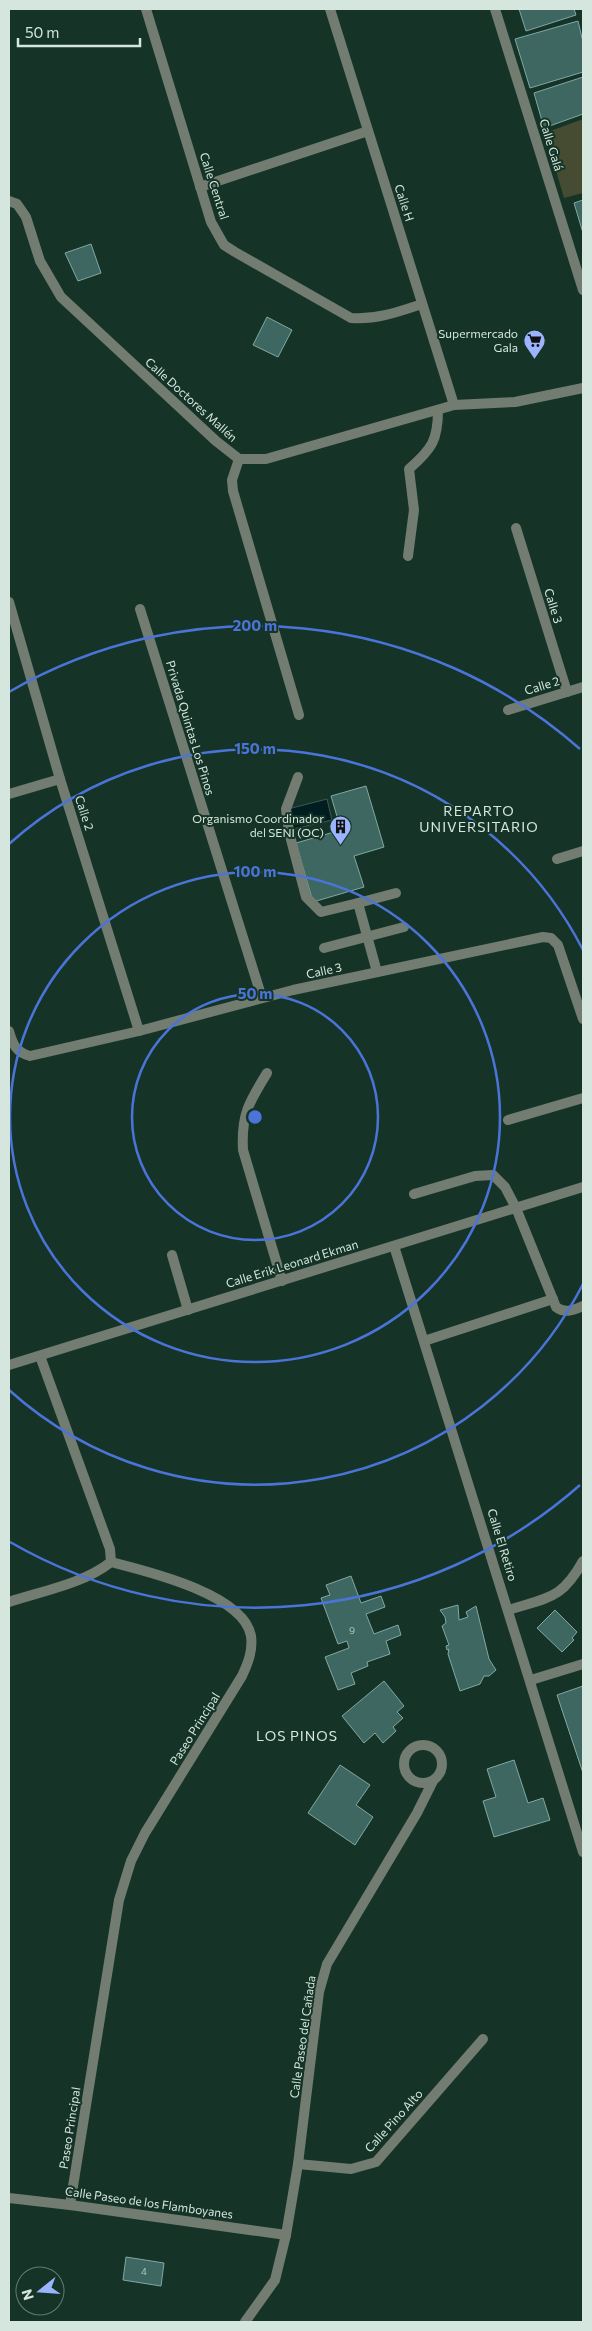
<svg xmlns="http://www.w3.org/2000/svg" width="592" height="2331" font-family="Commissioner,sans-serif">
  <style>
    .green { fill: #454c31 }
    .water { fill: #001d20; stroke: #405959 }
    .building { fill: #3e6761; stroke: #80a9a2 }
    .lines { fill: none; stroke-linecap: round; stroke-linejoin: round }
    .lane { stroke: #727c71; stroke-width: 10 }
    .street { stroke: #727c71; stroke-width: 10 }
    .ring { fill: none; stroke: #4b74d9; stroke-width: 2.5 }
    .labels { text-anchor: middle; stroke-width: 4; stroke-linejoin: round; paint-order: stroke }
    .number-label { font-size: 10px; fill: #aec6be }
    .street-label { font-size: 12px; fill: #d4e6dd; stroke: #153427 }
    .poi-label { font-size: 12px; fill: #d4e6dd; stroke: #153427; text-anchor: end }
    .neighbourhood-label { font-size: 14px; letter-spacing: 1px; fill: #d4e6dd; stroke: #153427 }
    .centre { fill: #4b74d9; stroke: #153427; stroke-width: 2.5 }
    .ring-label { font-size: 15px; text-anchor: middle; font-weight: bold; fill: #4b74d9; stroke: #153427; stroke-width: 4; stroke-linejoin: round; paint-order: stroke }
  </style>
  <rect width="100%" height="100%" fill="#153427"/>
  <!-- green -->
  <path class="green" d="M583,119V193L564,198L545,133Z"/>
  <!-- water -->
  <path class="water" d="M327,799L332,820L293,829L288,809Z"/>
  <!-- building -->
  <g class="building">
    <path d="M519,9H574L576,15L526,31Z"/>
    <path d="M578,21L583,42V72L530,88L515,39Z"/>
    <path d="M583,77V114L544,128L534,93Z"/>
    <path d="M583,200V233L574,203Z"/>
    <path d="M91,244L101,273L78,281L65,253Z"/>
    <path d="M267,317L292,330L278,357L253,345Z"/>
    <path d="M366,786L384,847L354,856L364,887L313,902L296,843L341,830L331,796Z"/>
    <path d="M351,1576L361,1603L381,1596L385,1607L366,1614L374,1634L398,1625L401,1635L386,1641L390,1654L367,1662L368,1666L351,1673L355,1684L338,1690L325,1657L349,1648L347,1641L338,1644L321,1598L330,1595L326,1585Z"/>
    <path d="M458,1605L459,1620L468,1617L466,1612L476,1606L489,1659L496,1670L489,1676H484L480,1684L460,1691L448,1654L449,1649L447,1650L446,1646L449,1645L442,1626L446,1623L445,1617L440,1610Z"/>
    <path d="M555,1610L577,1632L572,1638L574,1640L562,1652L537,1628Z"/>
    <path d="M384,1681L404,1706L397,1712L403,1718L393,1727L396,1731L383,1743L375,1733L364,1743L342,1716Z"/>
    <path d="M583,1686V1773L557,1695Z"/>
    <path d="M514,1760L528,1803L543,1798L550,1820L494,1837L483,1801L496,1797L487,1769Z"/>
    <path d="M340,1765L370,1785L356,1805L373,1817L355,1845L308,1813Z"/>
    <path d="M126,2257L164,2263L161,2286L123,2280Z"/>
  </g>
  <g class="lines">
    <!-- lane -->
    <g class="lane">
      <path d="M408,556L414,510L409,469C432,449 438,440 438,410"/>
      <path d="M140,609L262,998"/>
      <path d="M298,777L286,809L289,832L306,897L321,912L358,903L377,972"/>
      <path d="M358,903L396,893"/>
      <path d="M324,948L404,927"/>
      <path d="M267,1073C249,1102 241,1115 243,1150L282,1281"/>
      <path d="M508,1120L583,1098"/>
      <path d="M414,1194L475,1176L493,1175L505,1187L516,1208"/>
      <path d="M172,1255L188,1310"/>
      <path d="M531,1680L583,1664"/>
    </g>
    <!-- street -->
    <g class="street">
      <path d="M146,9L211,222L224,245L235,252L351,318C376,320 398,312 422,304"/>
      <path d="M330,9L454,405"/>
      <path d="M495,9L583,290"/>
      <path d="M200,187L368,131"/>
      <path d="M9,201L17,204L26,217L40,261L61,297L216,441L239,459H266L454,405L515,402L583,388"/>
      <path d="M239,459L232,480L233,491L299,715"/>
      <path d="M516,528L567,692"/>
      <path d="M9,602L60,779L139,1031"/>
      <path d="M508,710L583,687"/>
      <path d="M9,794L60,779"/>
      <path d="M557,859L583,851"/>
      <path d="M9,1031C13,1045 16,1052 30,1056L139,1031L293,990L543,937L551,938L558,945L583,1019"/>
      <path d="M516,1208L556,1307C565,1314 573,1310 583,1306"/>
      <path d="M394,1246L583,1852"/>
      <path d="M424,1341L553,1299"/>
      <path d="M40,1356L110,1549L111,1562C146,1571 244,1594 251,1636C253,1651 248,1663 242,1676L145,1833L131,1861L119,1900L70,2205"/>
      <path d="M9,1365L583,1187"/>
      <path d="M9,1602C42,1591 83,1584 111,1562"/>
      <path d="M509,1610C549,1597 562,1599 583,1561"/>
      <circle cx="423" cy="1764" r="19"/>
      <path d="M298,2164L351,2169L376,2162L483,2039"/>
      <path d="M9,2198L70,2205L286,2235"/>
      <path d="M245,2322L275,2280L286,2235L298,2164L319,1992L327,1964L417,1813L433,1781"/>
    </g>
  </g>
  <!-- distance rings -->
  <g class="ring">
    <circle cx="255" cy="1117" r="123"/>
    <circle cx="255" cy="1117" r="245"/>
    <path d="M583 1284A368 368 0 0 1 9 1390M9 844A368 368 0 0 1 583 950"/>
    <path d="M580 1485A491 491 0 0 1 10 1542M9 692A491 491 0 0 1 580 749"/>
  </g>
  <!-- icons -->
  <defs>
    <symbol id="supermarket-pin" viewBox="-11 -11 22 30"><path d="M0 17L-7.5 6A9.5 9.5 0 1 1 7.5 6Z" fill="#9bb4fd" stroke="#153427"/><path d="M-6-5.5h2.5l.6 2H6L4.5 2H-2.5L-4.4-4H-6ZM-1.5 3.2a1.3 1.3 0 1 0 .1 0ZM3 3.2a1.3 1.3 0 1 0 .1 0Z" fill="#111"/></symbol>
    <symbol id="building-pin" viewBox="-11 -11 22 30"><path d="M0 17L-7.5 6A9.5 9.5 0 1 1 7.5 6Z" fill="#9bb4fd" stroke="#153427"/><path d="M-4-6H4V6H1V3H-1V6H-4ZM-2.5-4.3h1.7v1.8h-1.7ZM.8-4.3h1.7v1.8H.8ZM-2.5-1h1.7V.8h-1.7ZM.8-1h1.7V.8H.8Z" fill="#111"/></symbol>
  </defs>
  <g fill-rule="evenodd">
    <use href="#supermarket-pin" x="522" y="328" width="25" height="34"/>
    <use href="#building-pin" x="328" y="814" width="25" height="34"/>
  </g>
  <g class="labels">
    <!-- number labels -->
    <g class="number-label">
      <text x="352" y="1634">9</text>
      <text x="144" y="2275">4</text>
    </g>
    <!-- street labels -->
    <g class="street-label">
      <text transform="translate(551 145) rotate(73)" y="4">Calle Galá</text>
      <text transform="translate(214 186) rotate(72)" y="4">Calle Central</text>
      <text transform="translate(404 203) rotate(72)" y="4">Calle H</text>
      <text transform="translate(191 400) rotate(42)" y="4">Calle Doctores Mallén</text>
      <text transform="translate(553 606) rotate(73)" y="4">Calle 3</text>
      <text transform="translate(542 686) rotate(-17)" y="4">Calle 2</text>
      <text transform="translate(190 728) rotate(73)" y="4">Privada Quintas Los Pinos</text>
      <text transform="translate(84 813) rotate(72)" y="4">Calle 2</text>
      <text transform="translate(324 971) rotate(-12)" y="4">Calle 3</text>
      <text transform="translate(292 1264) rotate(-17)" y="4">Calle Erik Leonard Ekman</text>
      <text transform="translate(502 1545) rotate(73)" y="4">Calle El Retiro</text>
      <text transform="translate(195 1729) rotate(-58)" y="4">Paseo Principal</text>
      <text transform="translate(303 2037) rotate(-82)" y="4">Calle Paseo del Cañada</text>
      <text transform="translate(394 2121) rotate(-48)" y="4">Calle Pino Alto</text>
      <text transform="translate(70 2128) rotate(-81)" y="4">Paseo Principal</text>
      <text transform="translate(149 2203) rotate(8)" y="4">Calle Paseo de los Flamboyanes</text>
    </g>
    <!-- poi labels -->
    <g class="poi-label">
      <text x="518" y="338">Supermercado<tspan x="518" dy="14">Gala</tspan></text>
      <text x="324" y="823">Organismo Coordinador<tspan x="324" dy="14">del SENI (OC)</tspan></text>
    </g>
    <!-- neighbourhood labels -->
    <g class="neighbourhood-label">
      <text x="479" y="816">REPARTO<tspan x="479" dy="16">UNIVERSITARIO</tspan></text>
      <text x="297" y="1741">LOS PINOS</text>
    </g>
  </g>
  <circle cx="255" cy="1117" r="8" class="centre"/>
  <g class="ring-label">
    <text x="255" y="631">200 m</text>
    <text x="255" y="754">150 m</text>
    <text x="255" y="877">100 m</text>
    <text x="255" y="999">50 m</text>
  </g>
  <!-- border -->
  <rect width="592" height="2331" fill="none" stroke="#d4e6dd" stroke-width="20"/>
  <!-- north arrow -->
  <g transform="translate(40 2291) rotate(253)"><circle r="24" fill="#153427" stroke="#617b70"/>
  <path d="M0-4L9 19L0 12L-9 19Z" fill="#9bb4fd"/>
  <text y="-8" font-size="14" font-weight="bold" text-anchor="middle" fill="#d4e6dd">N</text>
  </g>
  <!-- scale -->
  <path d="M18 38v8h122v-8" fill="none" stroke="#d4e6dd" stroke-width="2.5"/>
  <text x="25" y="38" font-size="15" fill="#d4e6dd" stroke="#153427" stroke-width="4" paint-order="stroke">50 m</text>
</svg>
